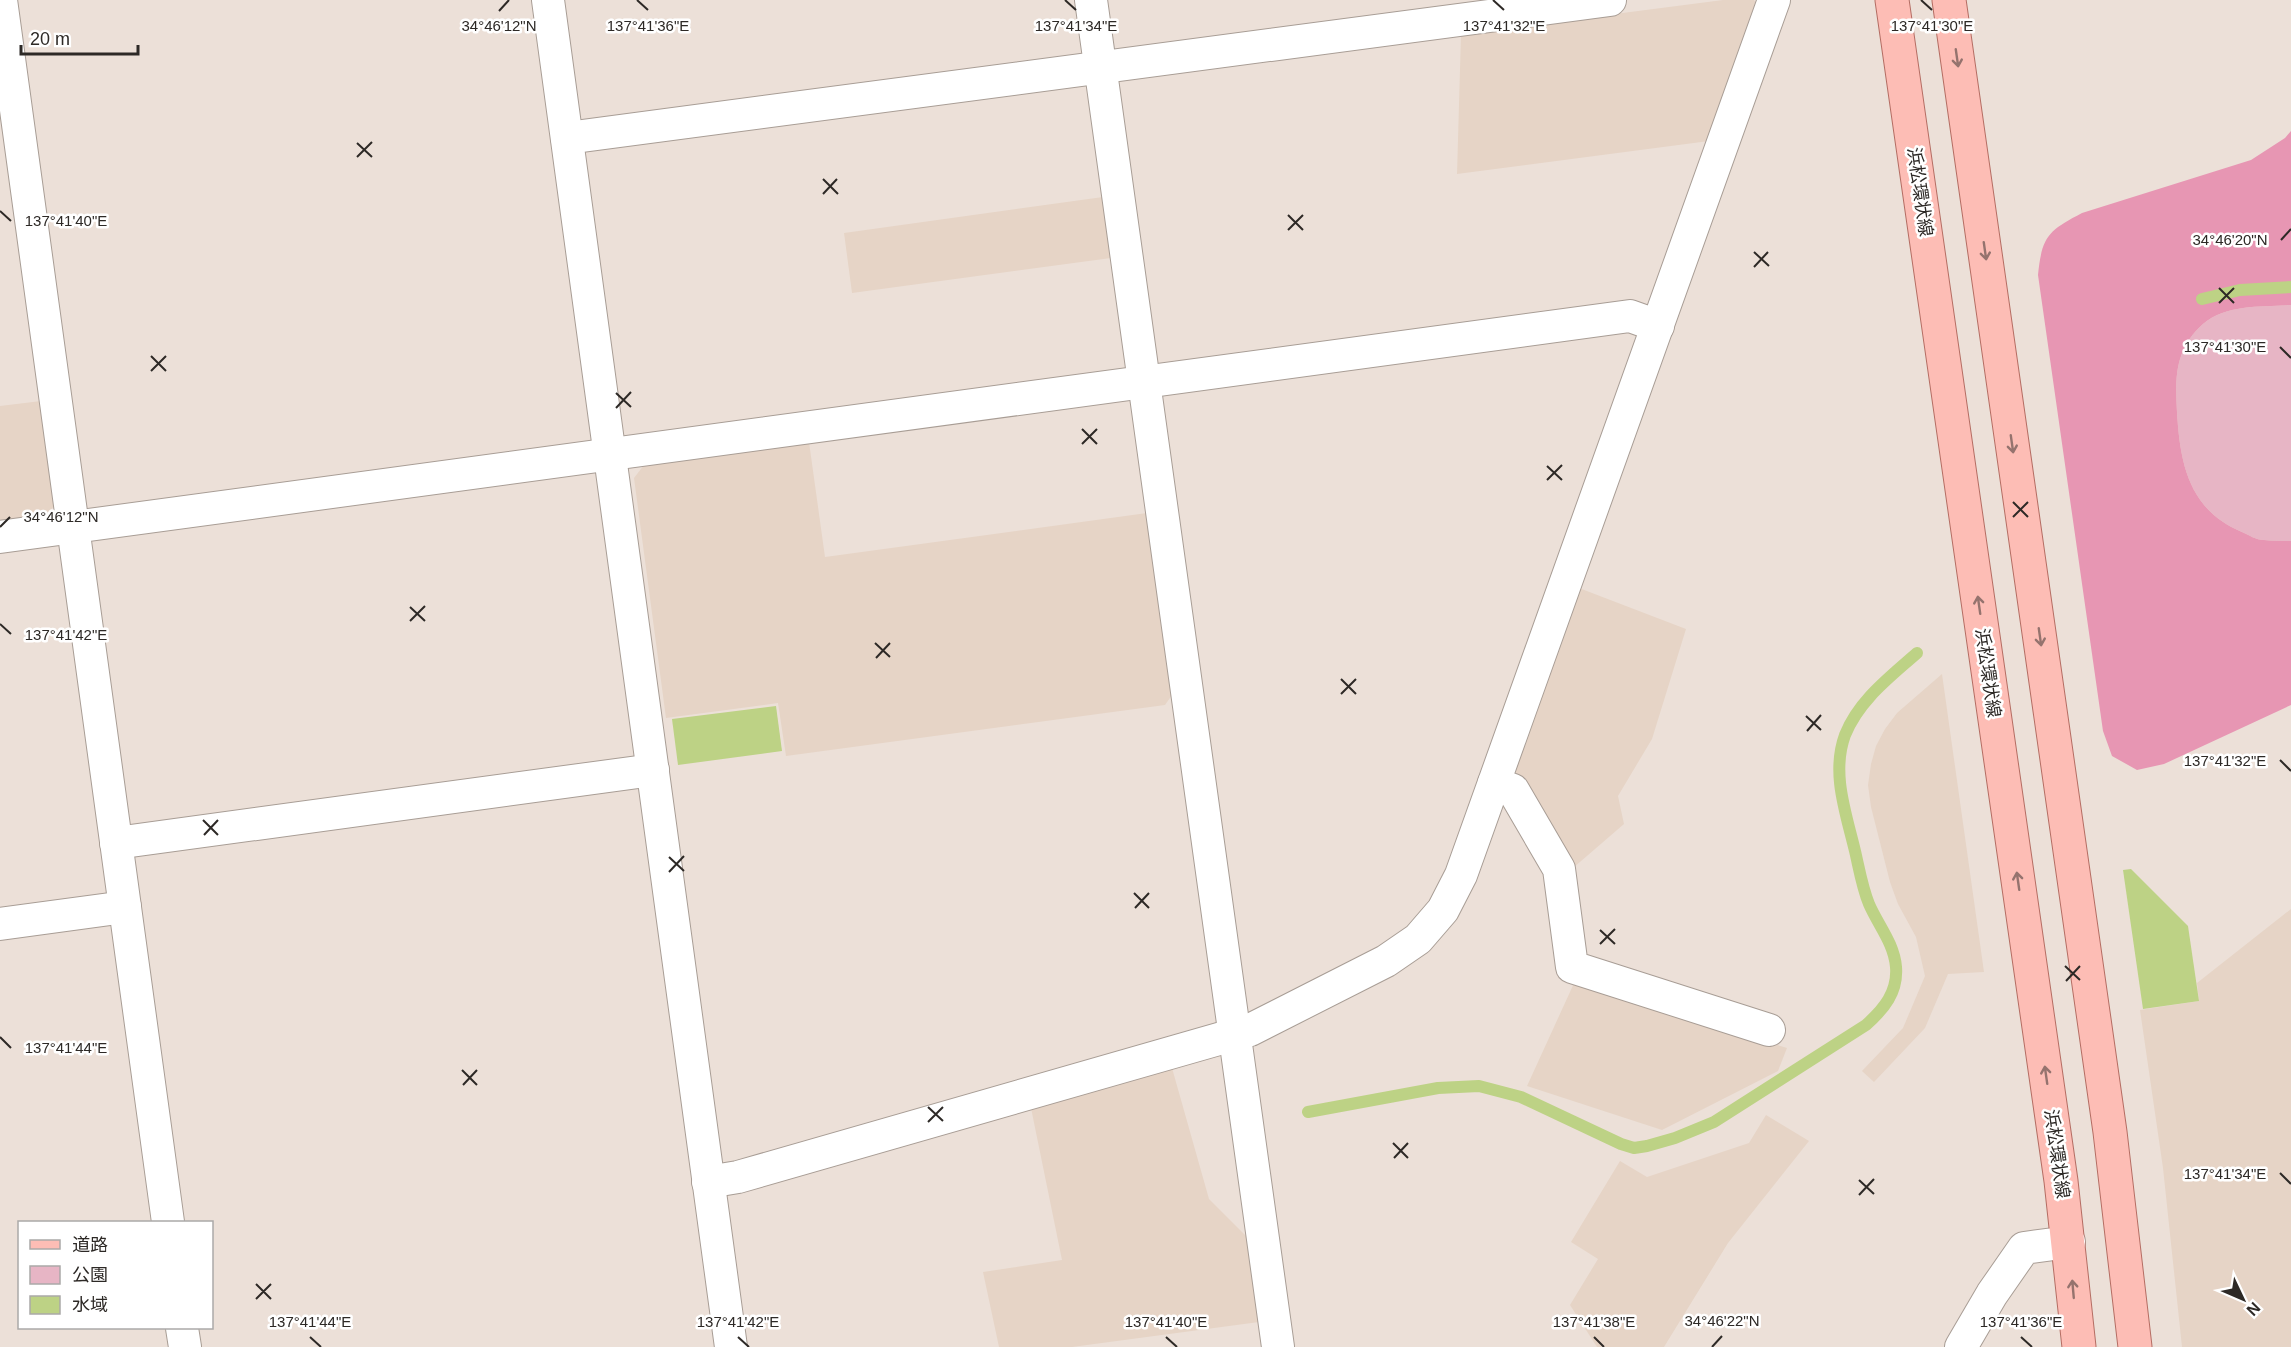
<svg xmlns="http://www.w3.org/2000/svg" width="2291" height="1347" font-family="Arial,'Noto Sans JP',sans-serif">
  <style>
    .built { fill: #e6d4c6 }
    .green { fill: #e7b5c5 }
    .forest { fill: #e796b3 }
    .water { fill: #bdd285 }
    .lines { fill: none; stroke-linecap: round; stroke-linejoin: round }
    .stream { stroke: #bdd285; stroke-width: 12 }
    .street-casing { stroke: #a89d95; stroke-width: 34 }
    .primary-casing { stroke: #b46d63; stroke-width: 35 }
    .street { stroke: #fff; stroke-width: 32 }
    .primary { stroke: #fdbdb5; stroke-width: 33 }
    .oneway { stroke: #95736e }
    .ticks { fill: none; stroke: #2d2926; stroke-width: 2 }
    .labels { text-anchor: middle; stroke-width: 5; stroke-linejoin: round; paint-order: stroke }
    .street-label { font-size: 18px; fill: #2d2926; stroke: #fff }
    .ticks-label { font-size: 15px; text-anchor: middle; fill: #2d2926; stroke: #fff; stroke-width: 5; stroke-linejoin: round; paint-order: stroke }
  </style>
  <rect width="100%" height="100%" fill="#ece0d8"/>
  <!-- built -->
  <g class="built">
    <path d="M1723,0H1754L1757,4L1709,141L1457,174L1461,34Z"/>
    <path d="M1103,197L1111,258L852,293L844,233Z"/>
    <path d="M41,401L56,504L45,516L0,523V406Z"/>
    <path d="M809,442L825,557L1147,513L1172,695L1165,705L786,756L778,703L666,718L634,478L644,465Z"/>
    <path d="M1579,588L1686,629L1652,739L1618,796L1624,824L1573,868L1514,769Z"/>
    <path d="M1942,674L1984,972L1948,974L1925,1028L1874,1082L1862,1071L1903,1028L1925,976L1916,937L1898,904L1890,882L1871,807L1868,785L1871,764L1876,746L1885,729L1897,713Z"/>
    <path d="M2291,909V1347H2182L2163,1168L2140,1010L2199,1001L2197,983Z"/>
    <path d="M1575,981L1787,1048L1778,1071L1662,1130L1527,1086Z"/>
    <path d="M1172,1068L1209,1199L1248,1238L1259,1322L1072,1347H999L983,1272L1062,1260L1031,1108Z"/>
    <path d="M1766,1115L1809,1141L1728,1243L1664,1347H1597L1570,1305L1598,1259L1571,1242L1620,1161L1647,1177L1749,1143Z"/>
  </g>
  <!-- green -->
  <path class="green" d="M2291,305V541C2282,541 2272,541 2264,540C2256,540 2249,535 2242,532C2189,510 2180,464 2177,412C2175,377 2175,349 2203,324C2226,304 2262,307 2291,305Z"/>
  <!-- forest -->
  <path class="forest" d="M2291,131V305C2262,307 2226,304 2203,324C2175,349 2175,377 2177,412C2180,464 2189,510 2242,532C2249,535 2256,540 2264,540C2272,541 2282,541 2291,541V705L2164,764L2137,770L2112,756L2103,731L2038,275C2042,236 2048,231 2082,213L2251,160L2285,138Z"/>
  <!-- water -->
  <g class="water">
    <path d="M776,706L782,751L678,765L672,719Z"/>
    <path d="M2131,869L2188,926L2199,1001L2143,1009L2123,870Z"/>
  </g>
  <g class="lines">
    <!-- stream -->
    <g class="stream">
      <path d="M2202,299L2240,290L2291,287"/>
      <path d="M1308,1112L1438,1088L1479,1086L1521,1097L1621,1144L1634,1148L1647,1146L1675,1138L1714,1122L1866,1025C1884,1009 1898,992 1896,967C1894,943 1878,925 1869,904C1862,887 1859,868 1855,851C1846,813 1831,773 1845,735C1859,700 1890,677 1917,653"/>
    </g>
    <defs>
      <g id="street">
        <path d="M1,0L168,1222"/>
        <path d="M548,0L731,1347"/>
        <path d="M1091,0L1278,1347"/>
        <path d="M567,138L1610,0"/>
        <path d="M0,537L1630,316L1658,326"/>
        <path d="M1494,783L1513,790L1559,869L1572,967L1769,1030"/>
        <path d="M116,843L653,770"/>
        <path d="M0,924L125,907"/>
        <path d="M708,1182L738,1177L1250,1030L1386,961L1418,939L1443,910L1461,875L1774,0"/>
        <path d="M182,1328L185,1347"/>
        <path d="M1961,1347L1992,1294L2024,1248L2069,1242"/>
      </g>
      <g id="primary">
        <path d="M1892,0L2061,1181L2079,1347"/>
        <path d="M1949,0L2110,1132L2135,1347"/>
      </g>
    </defs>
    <!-- street casing -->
    <use href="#street" class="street-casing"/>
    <!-- primary casing -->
    <use href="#primary" class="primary-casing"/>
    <!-- street -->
    <use href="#street" class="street"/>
    <!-- primary -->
    <use href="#primary" class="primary"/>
  </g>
  <!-- one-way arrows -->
  <defs><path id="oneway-shaft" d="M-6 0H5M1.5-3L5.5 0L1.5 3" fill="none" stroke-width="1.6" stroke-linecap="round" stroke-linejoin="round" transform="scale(1.5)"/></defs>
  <g class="oneway">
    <use href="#oneway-shaft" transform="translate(1957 58) rotate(82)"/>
    <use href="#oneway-shaft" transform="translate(1985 251) rotate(82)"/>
    <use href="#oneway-shaft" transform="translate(2012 444) rotate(82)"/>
    <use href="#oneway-shaft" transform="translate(1979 605) rotate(-98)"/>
    <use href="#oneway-shaft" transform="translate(2040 637) rotate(82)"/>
    <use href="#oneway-shaft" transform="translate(2018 881) rotate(-98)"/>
    <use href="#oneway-shaft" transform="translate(2046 1075) rotate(-98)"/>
    <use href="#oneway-shaft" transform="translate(2073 1289) rotate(-95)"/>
  </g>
  <!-- ticks -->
  <path class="ticks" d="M637,0L648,10M1065,0L1076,10M1493,0L1504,10M1921,0L1932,10M499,11L509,0M357,143L372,157M357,157L372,142M823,179L838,194M823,194L837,179M0,211L11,221M1288,215L1303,230M1288,230L1303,215M2281,240L2291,229M1754,252L1769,266M1754,267L1768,252M2219,288L2234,303M2219,303L2234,288M2280,347L2291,358M151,356L166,371M151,371L166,356M616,393L631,407M616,408L631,392M1082,429L1097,444M1082,444L1097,429M1547,466L1562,480M1547,480L1562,465M2013,502L2028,517M2013,517L2028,502M0,527L10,517M410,607L425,621M410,621L425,606M0,624L11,634M875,643L890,657M876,658L890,643M1341,679L1356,694M1341,694L1356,679M1806,716L1821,730M1807,731L1821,715M2280,760L2291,771M203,820L218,835M204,835L218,820M669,857L684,871M669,872L684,856M1134,893L1149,908M1135,908L1149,893M1600,930L1615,944M1600,944L1615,929M2065,966L2080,980M2066,981L2080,966M0,1037L11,1048M462,1070L477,1085M463,1085L477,1070M928,1107L943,1121M928,1122L943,1107M1393,1143L1408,1158M1394,1158L1408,1143M2280,1173L2291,1184M1859,1180L1874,1194M1859,1195L1874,1179M256,1284L271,1299M256,1299L271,1284M310,1337L321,1347M738,1337L749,1347M1166,1337L1177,1347M1594,1337L1604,1347M2021,1337L2032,1347M1712,1347L1722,1336"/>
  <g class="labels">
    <!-- street labels -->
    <g class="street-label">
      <text transform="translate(1920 192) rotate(82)" y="6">浜松環状線</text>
      <text transform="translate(1988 673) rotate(82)" y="6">浜松環状線</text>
      <text transform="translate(2057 1154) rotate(82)" y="6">浜松環状線</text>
    </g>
  </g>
  <g class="ticks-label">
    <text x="648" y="31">137°41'36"E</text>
    <text x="1076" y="31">137°41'34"E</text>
    <text x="1504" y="31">137°41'32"E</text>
    <text x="1932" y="31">137°41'30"E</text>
    <text x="499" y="31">34°46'12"N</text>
    <text x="66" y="226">137°41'40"E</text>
    <text x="2230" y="245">34°46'20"N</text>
    <text x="2225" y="352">137°41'30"E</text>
    <text x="61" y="522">34°46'12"N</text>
    <text x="66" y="640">137°41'42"E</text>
    <text x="2225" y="766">137°41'32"E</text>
    <text x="66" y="1053">137°41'44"E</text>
    <text x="2225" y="1179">137°41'34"E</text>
    <text x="1722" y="1326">34°46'22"N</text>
    <text x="310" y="1327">137°41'44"E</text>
    <text x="738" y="1327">137°41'42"E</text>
    <text x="1166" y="1327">137°41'40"E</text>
    <text x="1594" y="1327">137°41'38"E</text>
    <text x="2021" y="1327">137°41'36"E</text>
  </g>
  <!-- legend -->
  <rect x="18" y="1221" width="195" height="108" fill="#ffffff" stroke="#aba9a8" stroke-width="1.5"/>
  <rect x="30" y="1240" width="30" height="9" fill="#fdbdb5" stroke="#aba9a8" stroke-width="1.5"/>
  <text x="72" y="1251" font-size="18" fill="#2d2926">道路</text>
  <rect x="30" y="1266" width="30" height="18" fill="#e7b5c5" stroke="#aba9a8" stroke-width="1.5"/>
  <text x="72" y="1281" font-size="18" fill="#2d2926">公園</text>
  <rect x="30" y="1296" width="30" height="18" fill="#bdd285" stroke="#aba9a8" stroke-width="1.5"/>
  <text x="72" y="1311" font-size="18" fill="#2d2926">水域</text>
  <!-- north arrow -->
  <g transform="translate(2243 1299) rotate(134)" stroke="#ffffff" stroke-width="4.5" paint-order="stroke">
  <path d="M0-4.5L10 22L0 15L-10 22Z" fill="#2d2926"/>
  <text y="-9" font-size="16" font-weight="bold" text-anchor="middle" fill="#2d2926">N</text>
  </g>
  <!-- scale -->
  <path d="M21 45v9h117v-9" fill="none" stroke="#2d2926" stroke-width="3"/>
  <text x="30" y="45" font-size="18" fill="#2d2926" stroke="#ffffff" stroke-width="4.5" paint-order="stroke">20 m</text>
</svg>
